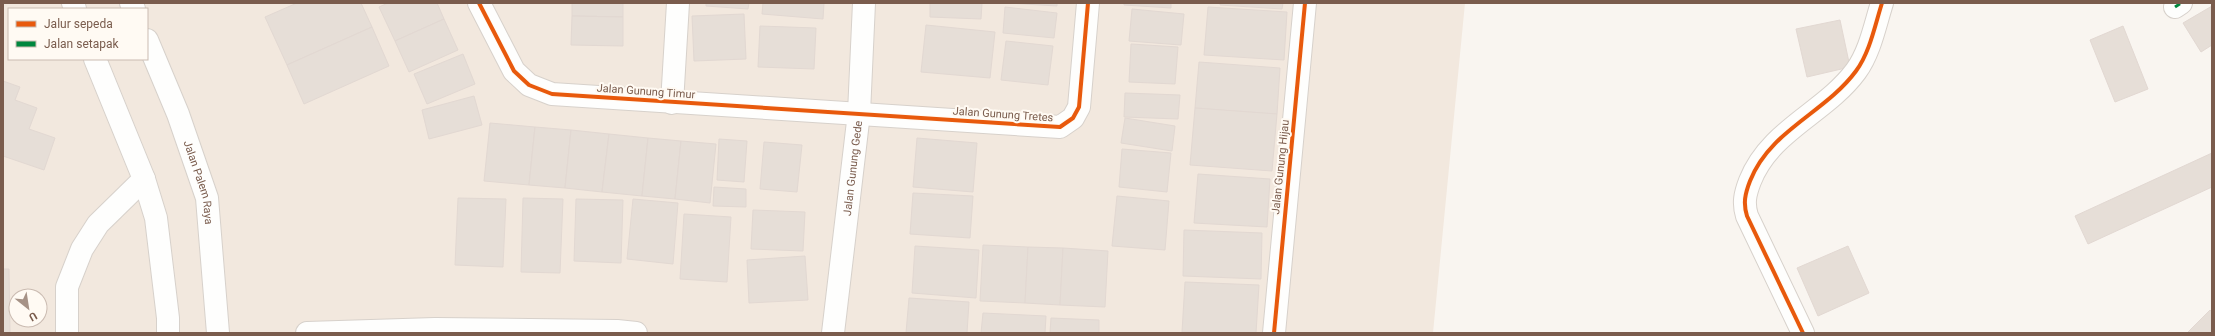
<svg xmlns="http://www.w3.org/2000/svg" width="2215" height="336" font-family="Roboto,sans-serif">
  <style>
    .residential { fill: #f2e8de; fill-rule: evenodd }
    .building { fill: #e6ded7; stroke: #e2d8d2 }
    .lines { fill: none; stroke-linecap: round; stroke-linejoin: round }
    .minor-casing { stroke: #d7d1cb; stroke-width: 24 }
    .tertiary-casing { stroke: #d7d1cb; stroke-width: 24 }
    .minor { stroke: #fefefd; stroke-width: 22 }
    .tertiary { stroke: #fefefd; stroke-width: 22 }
    .quiet { stroke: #00873e; stroke-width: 3; stroke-dasharray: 6 3; stroke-linecap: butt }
    .cycleway-casing { stroke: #fffaf3; stroke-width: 6 }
    .cycleway { stroke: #e8590c; stroke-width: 4 }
    .labels { text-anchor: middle; stroke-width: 4; stroke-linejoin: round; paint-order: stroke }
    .street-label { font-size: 11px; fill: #7a5c4d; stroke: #fffaf3 }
  </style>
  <rect width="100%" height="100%" fill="#f9f5f0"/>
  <!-- residential -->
  <path class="residential" d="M3,3H1465L1433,333H3ZM9,9H147V59H9ZM16,296H40V320H16Z"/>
  <!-- building -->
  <g class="building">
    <path d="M297,3H361L372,27L287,65L265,17Z"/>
    <path d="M388,3H437L444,19L395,41L379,7Z"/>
    <path d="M572,3H623V17L572,16Z"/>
    <path d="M706,3H749L748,9L706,6Z"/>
    <path d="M763,3H824L823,19L762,14Z"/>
    <path d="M930,3H982L981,19L930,17Z"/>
    <path d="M1008,3H1057V6Z"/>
    <path d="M1124,3H1171V8L1124,5Z"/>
    <path d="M1220,3H1283L1282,9L1220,5Z"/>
    <path d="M2212,6V45L2201,52L2183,23Z"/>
    <path d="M1005,7L1057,13L1054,38L1003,33Z"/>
    <path d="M1208,7L1287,12L1284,60L1204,55Z"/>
    <path d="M1132,9L1184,14L1181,45L1129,41Z"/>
    <path d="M744,14L746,59L694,61L692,16Z"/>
    <path d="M572,16L623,17V46L571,45Z"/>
    <path d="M444,19L458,50L409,72L395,41Z"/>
    <path d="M1840,20L1850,67L1807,77L1796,29Z"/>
    <path d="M926,25L995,32L990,78L921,72Z"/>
    <path d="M760,26L816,28L814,69L758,67Z"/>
    <path d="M2123,26L2148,89L2115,102L2090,40Z"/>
    <path d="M372,27L389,66L304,104L287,65Z"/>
    <path d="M1006,41L1053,46L1048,85L1001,80Z"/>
    <path d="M1131,44L1178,47L1175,84L1129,82Z"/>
    <path d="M463,54L475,84L427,104L414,74Z"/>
    <path d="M1199,62L1280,68L1277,114L1195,108Z"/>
    <path d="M3,81L20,87L15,100L37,108L29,129L55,138L44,170L3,156Z"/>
    <path d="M1125,93L1180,95L1178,119L1124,117Z"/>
    <path d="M474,96L482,125L429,139L422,110Z"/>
    <path d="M1195,108L1277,114L1272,171L1190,165Z"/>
    <path d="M1125,118L1175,126L1172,151L1121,143Z"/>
    <path d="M490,123L535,127L529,185L484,181Z"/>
    <path d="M535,127L571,130L565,188L529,185Z"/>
    <path d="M571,130L609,134L602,192L565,188Z"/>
    <path d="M609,134L648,138L642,196L602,192Z"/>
    <path d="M648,138L681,141L675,199L642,196Z"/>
    <path d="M917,138L977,143L973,192L913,187Z"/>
    <path d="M719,139L747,141L744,182L717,180Z"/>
    <path d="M681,141L716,144L710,203L675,199Z"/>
    <path d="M764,142L802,145L797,192L760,189Z"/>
    <path d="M1122,149L1171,153L1167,192L1119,187Z"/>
    <path d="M2212,153V187L2088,244L2075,216Z"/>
    <path d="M1198,174L1270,179L1267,227L1194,223Z"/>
    <path d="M714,187L746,189V207L713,206Z"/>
    <path d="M913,193L973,196L970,238L910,234Z"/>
    <path d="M1117,196L1169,201L1165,250L1112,246Z"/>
    <path d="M458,198L506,199L503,267L455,265Z"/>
    <path d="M523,198L563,199L560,273L521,272Z"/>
    <path d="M576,199L623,200L621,263L574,261Z"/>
    <path d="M633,199L678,203L673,264L627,259Z"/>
    <path d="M753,210L805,212L803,251L751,249Z"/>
    <path d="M684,214L731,217L727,282L680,279Z"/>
    <path d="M1184,230L1262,233L1261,279L1183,276Z"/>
    <path d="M983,245L1028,247L1025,303L980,301Z"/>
    <path d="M915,246L979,250L976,298L912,293Z"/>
    <path d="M1848,246L1869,293L1818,316L1797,268Z"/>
    <path d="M1028,247L1063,248L1060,305L1025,303Z"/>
    <path d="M1063,248L1108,251L1105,307L1060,305Z"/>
    <path d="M805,256L808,300L749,303L747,260Z"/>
    <path d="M3,269H9L10,333H3Z"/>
    <path d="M1185,282L1259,285L1256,333L1182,332Z"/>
    <path d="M909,298L969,302L967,333H906Z"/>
    <path d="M2210,310L2212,312V333H2187Z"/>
    <path d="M983,313L1046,316L1045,333H981Z"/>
    <path d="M1051,318L1099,320V333H1050Z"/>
  </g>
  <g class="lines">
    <defs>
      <g id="minor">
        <path d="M479,3L514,71L529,85L552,94L1060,127L1073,118L1079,107L1088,3"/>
        <path d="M2175,7L2181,3"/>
        <path d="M672,103L678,3"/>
        <path d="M67,333V287L82,249L98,224L144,179"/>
        <path d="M307,333L435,329L617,331L636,333"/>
        <path id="s1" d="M833,333L859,113L864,3"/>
        <path d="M1274,333L1305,3"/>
        <path d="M1803,333L1747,216C1743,203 1745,194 1750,181C1770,130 1825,113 1856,71C1870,52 1875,25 1882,3"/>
      </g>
      <g id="tertiary">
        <path d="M73,3L75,9"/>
        <path d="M131,3L134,9"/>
        <path id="s2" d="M147,40L178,114L207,198L218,333"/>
        <path d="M95,59L144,179L156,218L168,318V333"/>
      </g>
    </defs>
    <!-- minor casing -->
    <use href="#minor" class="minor-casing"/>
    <!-- tertiary casing -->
    <use href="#tertiary" class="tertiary-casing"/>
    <!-- minor -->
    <use href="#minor" class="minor"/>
    <!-- tertiary -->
    <use href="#tertiary" class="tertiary"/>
    <!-- quiet -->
    <path class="quiet" d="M2175,7L2181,3"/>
    <defs>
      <g id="cycleway">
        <path d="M479,3L514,71L529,85L552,94L1060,127L1073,118L1079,107L1088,3"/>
        <path d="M1274,333L1305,3"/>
        <path d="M1803,333L1747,216C1743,203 1745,194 1750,181C1770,130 1825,113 1856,71C1870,52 1875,25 1882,3"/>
      </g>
    </defs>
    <!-- cycleway casing -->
    <use href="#cycleway" class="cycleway-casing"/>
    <!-- cycleway -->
    <use href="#cycleway" class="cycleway"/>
  </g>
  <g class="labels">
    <!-- street labels -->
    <g class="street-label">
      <text transform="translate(646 91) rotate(4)" y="4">Jalan Gunung Timur</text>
      <text transform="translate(1003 114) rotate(4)" y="4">Jalan Gunung Tretes</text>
      <text transform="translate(1280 167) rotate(-84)" y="4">Jalan Gunung Hijau</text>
      <text dy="4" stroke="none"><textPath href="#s1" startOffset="166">Jalan Gunung Gede</textPath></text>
      <text dy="4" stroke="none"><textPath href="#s2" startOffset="152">Jalan Palem Raya</textPath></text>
    </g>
  </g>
  <!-- border -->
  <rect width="2215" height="336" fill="none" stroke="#7a5c4d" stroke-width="8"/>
  <!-- legend -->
  <rect x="8" y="8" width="140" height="52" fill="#fffaf3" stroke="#cabbb1"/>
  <rect x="16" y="21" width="20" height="6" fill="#e8590c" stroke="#cabbb1"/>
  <text x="44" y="28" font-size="12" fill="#7a5c4d">Jalur sepeda</text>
  <rect x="16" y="41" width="20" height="6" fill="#00873e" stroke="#cabbb1"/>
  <text x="44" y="48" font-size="12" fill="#7a5c4d">Jalan setapak</text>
  <!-- north arrow -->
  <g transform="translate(28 308) rotate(150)"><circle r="19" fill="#fffaf3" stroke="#cabbb1"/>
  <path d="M0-3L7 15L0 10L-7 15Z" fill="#a69286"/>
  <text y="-6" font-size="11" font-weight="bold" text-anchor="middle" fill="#7a5c4d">U</text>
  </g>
</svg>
